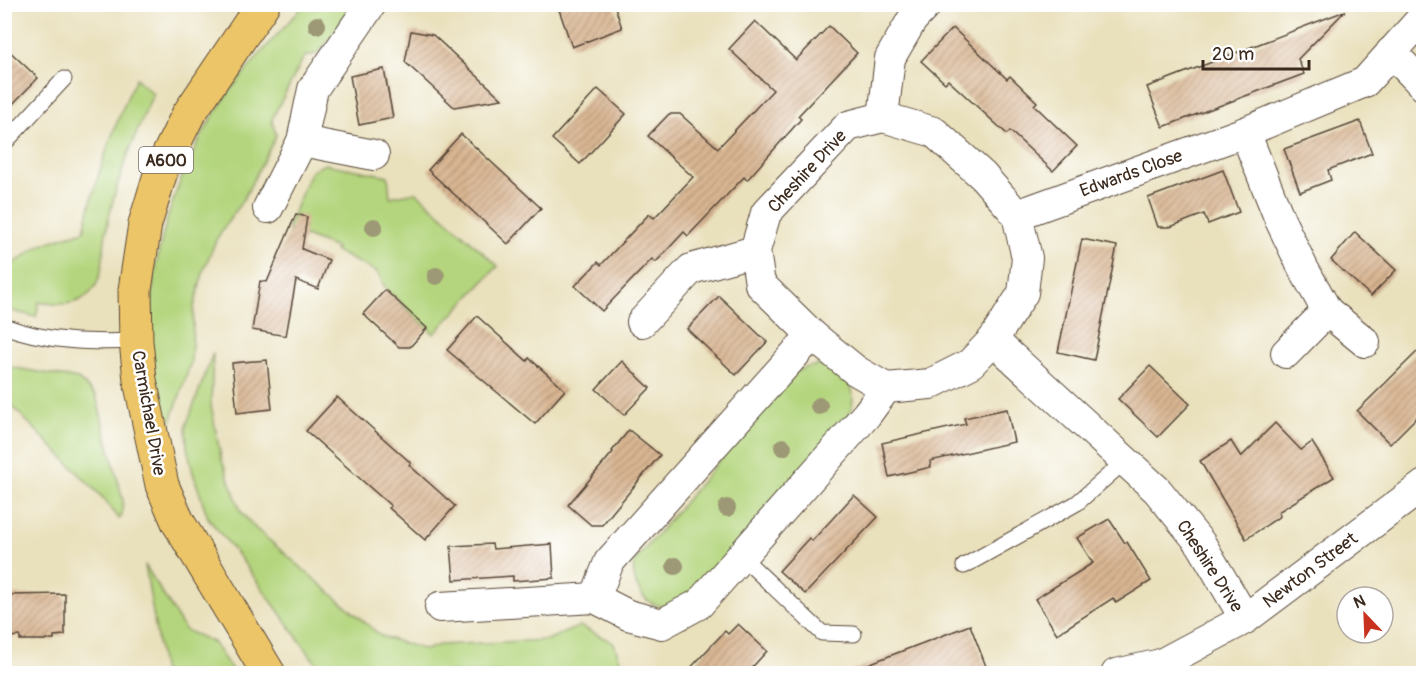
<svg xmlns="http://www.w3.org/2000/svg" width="1428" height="678" font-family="Pangolin,sans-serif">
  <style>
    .green { fill: #b4d57d; stroke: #78804e; stroke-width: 1.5 }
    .building { fill: url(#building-hatch) }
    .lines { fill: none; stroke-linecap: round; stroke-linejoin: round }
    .lane-casing { stroke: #554536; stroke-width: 17 }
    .street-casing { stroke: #554536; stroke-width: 32 }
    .primary-casing { stroke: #554536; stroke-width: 35 }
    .lane { stroke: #fff; stroke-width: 15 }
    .street { stroke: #fff; stroke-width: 30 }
    .primary { stroke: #edc569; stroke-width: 33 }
    .tree { fill: #9d9874 }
    .labels { text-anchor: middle; stroke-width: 5; stroke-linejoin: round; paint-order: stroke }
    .shield { fill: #fff; stroke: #766a62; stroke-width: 1.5 }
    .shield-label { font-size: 16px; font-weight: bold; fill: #3b2a1e }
    .street-label { font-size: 18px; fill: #3b2a1e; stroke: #fff }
  </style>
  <defs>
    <pattern id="building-hatch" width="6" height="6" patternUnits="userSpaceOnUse" patternTransform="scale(1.5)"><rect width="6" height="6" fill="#d9b693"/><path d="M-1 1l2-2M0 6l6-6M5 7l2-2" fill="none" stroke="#b19477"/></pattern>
  </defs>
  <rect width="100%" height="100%" fill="#fff"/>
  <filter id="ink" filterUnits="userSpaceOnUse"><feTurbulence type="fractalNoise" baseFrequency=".0167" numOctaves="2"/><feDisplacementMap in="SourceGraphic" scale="12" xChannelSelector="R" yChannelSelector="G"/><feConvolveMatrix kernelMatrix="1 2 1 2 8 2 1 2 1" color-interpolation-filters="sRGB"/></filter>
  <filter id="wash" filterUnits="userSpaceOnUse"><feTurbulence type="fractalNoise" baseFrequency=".008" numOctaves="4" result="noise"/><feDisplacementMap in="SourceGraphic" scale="24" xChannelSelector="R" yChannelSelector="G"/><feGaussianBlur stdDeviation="1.35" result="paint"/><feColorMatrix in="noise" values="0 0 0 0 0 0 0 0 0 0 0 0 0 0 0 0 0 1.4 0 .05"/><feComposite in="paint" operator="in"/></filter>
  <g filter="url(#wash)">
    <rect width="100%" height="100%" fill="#e9e0bc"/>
    <!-- green -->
    <g class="green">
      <path d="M304,5H352L323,48L316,54L304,57L272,119L276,136L244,198L217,238L204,269L194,307L191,362L165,439C161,419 156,400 153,381C140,282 170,176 227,95C250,63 278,34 304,5Z"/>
      <path d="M136,78L153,94C133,140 112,189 105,239C103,256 103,279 91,292C77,307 57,305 39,302L36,317L5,309V266C18,264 26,253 38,247C53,239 68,236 84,231C95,178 113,128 136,78Z"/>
      <path d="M325,164L388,176L390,197L416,192L498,266L434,334L386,289L377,272L335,251L336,248L287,229L309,175L313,170Z"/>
      <path d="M213,353L211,405L221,458L241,512L255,528L381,636L425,650L439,645L547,640L580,626L614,643L622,666L620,673H323L241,559L208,518L193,473L187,447L186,426Z"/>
      <path d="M818,365C847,371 861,388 848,418L688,600C681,602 673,606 665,606C643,607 631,582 634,562L792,374L804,368Z"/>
      <path d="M4,366L78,379L96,396L123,500L122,516L119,519L105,500L5,399Z"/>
      <path d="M145,565L185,630L213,642L234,673H163Z"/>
    </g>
    <g id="blocks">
      <!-- building -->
      <g class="building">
        <path d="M557,4H614L622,28L572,47Z"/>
        <path d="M1345,11L1298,59L1304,74L1163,127L1147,87Z"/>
        <path d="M755,21L796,60L829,26L857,53L798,116L801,119L747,180L744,177L688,236L684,232L656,262L652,259L602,311L575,286L598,262L601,265L649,214L654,218L693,177L648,136L669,114H680L718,148L773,90L729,49Z"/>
        <path d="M953,28L1007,79L1010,76L1037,102L1034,105L1077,146L1053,171L1010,131L1007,134L948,80L945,83L921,61Z"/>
        <path d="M411,31L433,35L502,99L454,107L405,62Z"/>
        <path d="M4,46L38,78L4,113Z"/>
        <path d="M384,69L393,118L359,125L350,76Z"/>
        <path d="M598,89L626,114L580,164L552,139Z"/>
        <path d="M1360,121L1372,153L1328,170L1331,180L1300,192L1284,149Z"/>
        <path d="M461,134L541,208L508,244L428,170Z"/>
        <path d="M1223,170L1239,212L1208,224L1204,214L1170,227H1158L1148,198Z"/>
        <path d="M296,214L307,217L302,249L329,260L318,289L296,280L286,336L252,330L260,281L267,282Z"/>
        <path d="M1355,232L1396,270L1371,296L1331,260Z"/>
        <path d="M1082,239L1117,246L1094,360L1058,352Z"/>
        <path d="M385,290L427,328L410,347H399L363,314Z"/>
        <path d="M719,296L767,342L736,375L687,329Z"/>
        <path d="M477,316L527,361L529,358L565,390L535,424L447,350Z"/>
        <path d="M1424,345V410L1390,444L1357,411Z"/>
        <path d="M267,360L272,409L237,413L232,363Z"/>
        <path d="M622,361L650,388L624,415L596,389Z"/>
        <path d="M1150,366L1190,404L1158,437L1118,399Z"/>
        <path d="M337,397L411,463L409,465L455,506L425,540L389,508L391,506L306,431Z"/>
        <path d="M1007,409L1014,442L930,461L931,467L889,477L882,443L966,424L964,418Z"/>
        <path d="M1275,423L1301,450L1312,442L1334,477L1278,512L1280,516L1246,539L1200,461L1231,441L1241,457Z"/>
        <path d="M629,430L660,455L602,525H591L568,505L613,452L612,451Z"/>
        <path d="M854,495L878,517L805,594L779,571L809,538L812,541Z"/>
        <path d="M1109,519L1125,543L1127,542L1151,581L1116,603L1113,598L1057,634L1035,599L1093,563L1077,538Z"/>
        <path d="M492,544L493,549L552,544L554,578L513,581V576L454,580L451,546Z"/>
        <path d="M65,594V635L54,636V640H20V636L9,637V595Z"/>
        <path d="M738,624L767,651L746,674H685L725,631L728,634Z"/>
        <path d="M970,625L989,674H851L850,671Z"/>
      </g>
    </g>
  </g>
  <g filter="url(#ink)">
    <use href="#blocks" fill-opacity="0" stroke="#554536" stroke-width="1.5"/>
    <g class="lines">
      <defs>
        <g id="lane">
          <path d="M4,144L64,79"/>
          <path d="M4,326C46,342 91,343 136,341"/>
          <path d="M741,556L822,633L854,634"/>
          <path d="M964,566L1077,503L1125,461"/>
        </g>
        <g id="street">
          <path d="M1391,52L1424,86"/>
          <path d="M883,117L890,58L912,20L927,4"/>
          <path d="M1245,132L1280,220L1303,268L1327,311L1365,342"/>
          <path d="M302,141L374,155"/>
          <path d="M268,208L302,141L313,89L371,4"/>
          <path d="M1017,215L1245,132L1365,82L1424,16"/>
          <path d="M642,322L691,269L755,251"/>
          <path d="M1286,353L1327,311"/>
          <path d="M886,388L855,370L812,335L760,284L755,251L766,213L848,126L883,117L934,132L983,176L1017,215L1027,258L1023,293L993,340L1157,490L1201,544L1245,619"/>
          <path d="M595,598L609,562L812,335"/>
          <path d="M440,607L595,598L628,615L662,624L699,604L867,414L886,388L930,384L970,364L993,340"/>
          <path d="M1116,674L1161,664"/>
          <path d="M1150,674L1161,664L1245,619L1424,485"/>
        </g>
        <path id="primary" d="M263,4L188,115L162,168L145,224L135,290L136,341L140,380L162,485L178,522L269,674"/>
      </defs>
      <!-- lane casing -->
      <use href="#lane" class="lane-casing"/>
      <!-- street casing -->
      <use href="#street" class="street-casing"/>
      <!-- primary casing -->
      <use href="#primary" class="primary-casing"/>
      <!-- lane -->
      <use href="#lane" class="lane"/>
      <!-- street -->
      <use href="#street" class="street"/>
      <!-- primary -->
      <use href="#primary" class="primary"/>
    </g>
    <!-- trees -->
    <g class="tree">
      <circle cx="317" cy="25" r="9"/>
      <circle cx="374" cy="227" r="9"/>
      <circle cx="436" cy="276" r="9"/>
      <circle cx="819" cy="406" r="9"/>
      <circle cx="783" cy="447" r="9"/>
      <circle cx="727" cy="508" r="9"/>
      <circle cx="675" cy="566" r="9"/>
    </g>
  </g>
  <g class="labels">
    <!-- shield labels -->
    <rect class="shield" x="139" y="147" width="54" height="26" rx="4.5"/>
    <g class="shield-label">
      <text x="166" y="166">A600</text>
    </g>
    <!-- street labels -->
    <g class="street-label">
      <text transform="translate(807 171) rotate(-47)" y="6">Cheshire Drive</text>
      <text transform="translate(1131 173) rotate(-20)" y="6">Edwards Close</text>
      <text transform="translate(149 413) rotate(80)" y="6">Carmichael Drive</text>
      <text transform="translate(1210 566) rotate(57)" y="6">Cheshire Drive</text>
      <text transform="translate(1310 570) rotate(-37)" y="6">Newton Street</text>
    </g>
  </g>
  <!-- margin -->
  <rect width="1428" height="678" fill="none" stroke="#fff" stroke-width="24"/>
  <!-- north arrow -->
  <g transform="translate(1365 615) rotate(337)"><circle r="28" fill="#ffffff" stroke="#b1aaa5" stroke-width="1.5"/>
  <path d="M0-4.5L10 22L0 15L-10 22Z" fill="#c8321e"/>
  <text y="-9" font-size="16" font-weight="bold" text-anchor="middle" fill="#3b2a1e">N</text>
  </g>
  <!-- scale -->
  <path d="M1203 60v9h106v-9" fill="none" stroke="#3b2a1e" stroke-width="3"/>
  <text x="1212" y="60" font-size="18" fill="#3b2a1e" stroke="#ffffff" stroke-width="4.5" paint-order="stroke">20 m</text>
</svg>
